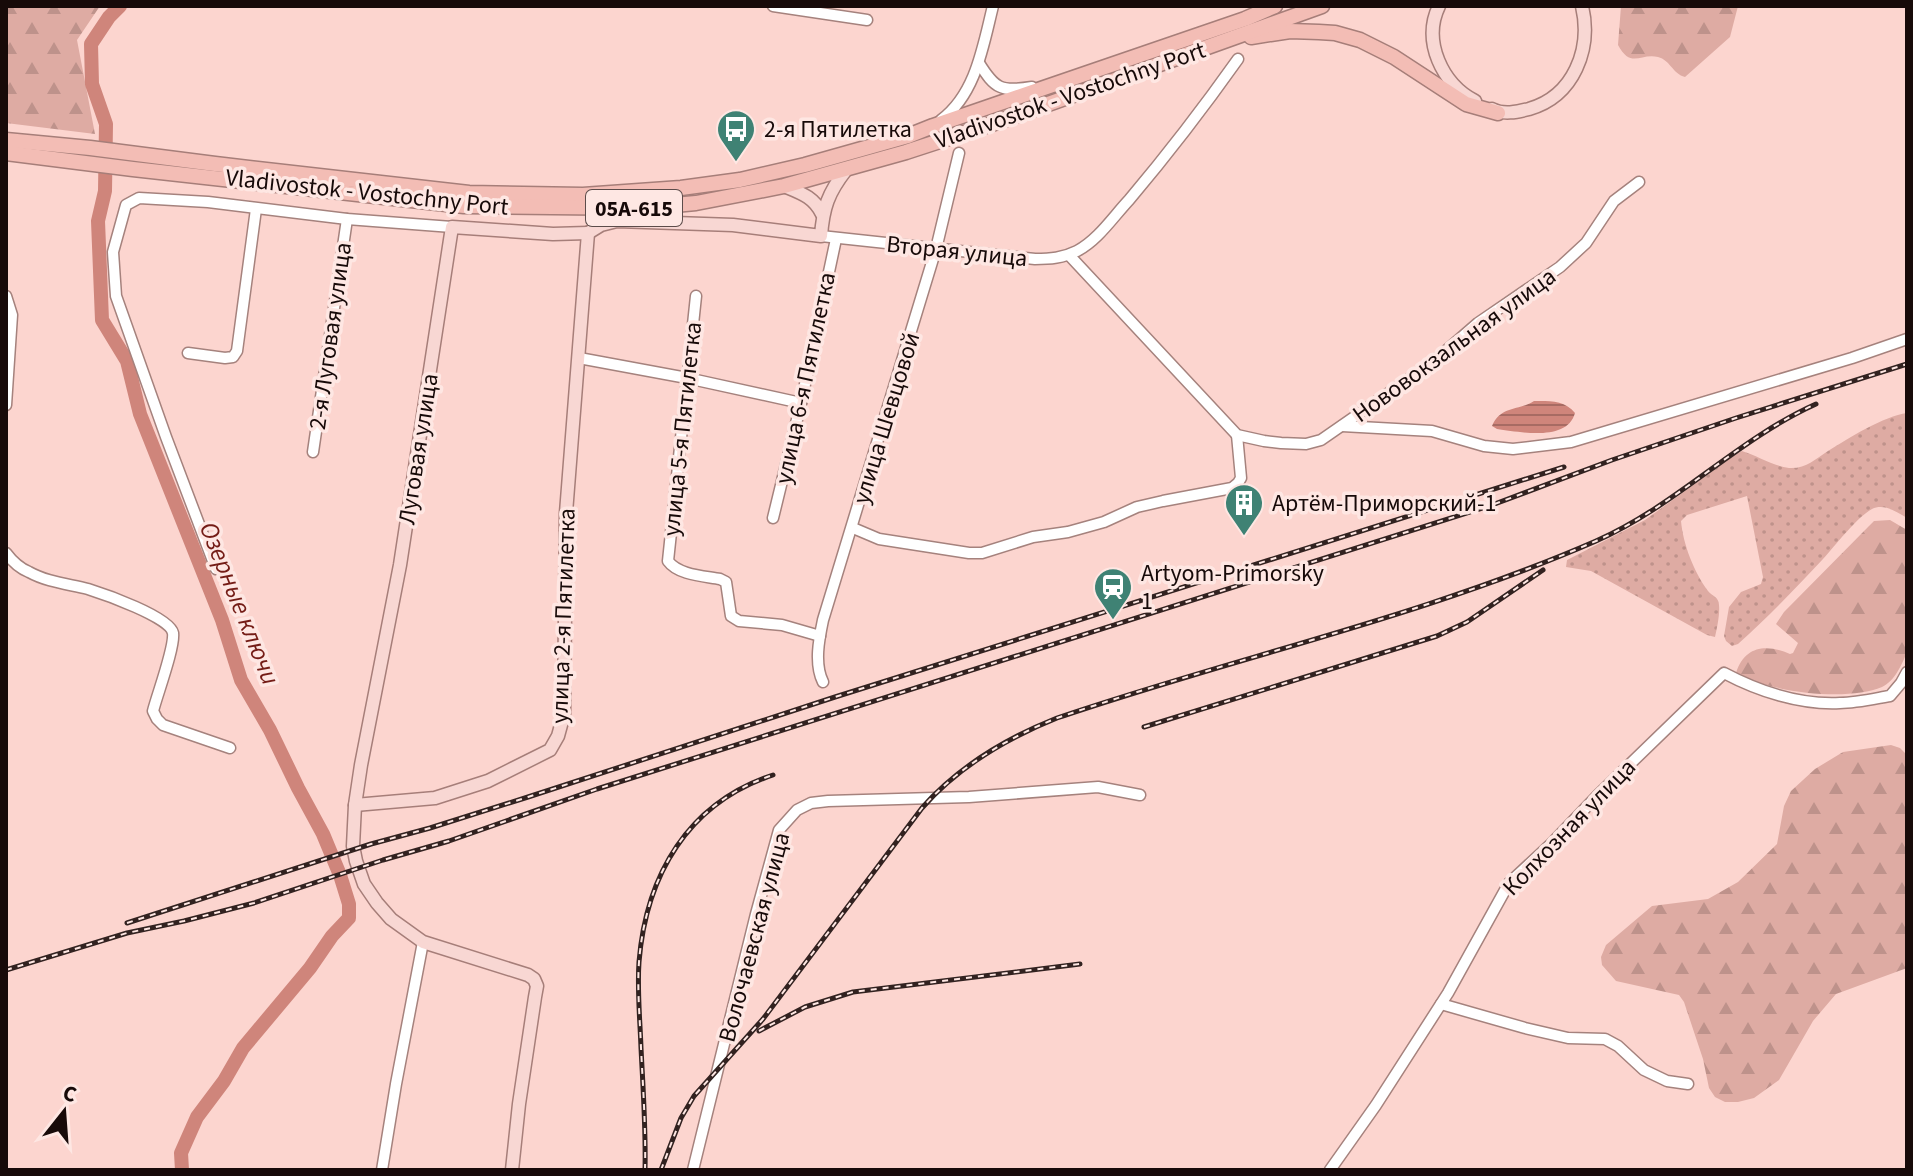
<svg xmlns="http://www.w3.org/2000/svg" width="1913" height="1176" font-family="'Source Sans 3',sans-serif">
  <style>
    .grass { fill: url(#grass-dots) }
    .forest { fill: url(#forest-firs) }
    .water { fill: url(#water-rules) }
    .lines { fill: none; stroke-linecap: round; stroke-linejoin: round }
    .river { stroke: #cf857b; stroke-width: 14 }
    .minor-casing { stroke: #a5827d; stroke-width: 13 }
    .major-casing { stroke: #a67e79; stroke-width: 15 }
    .highway-casing { stroke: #a67e79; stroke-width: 17 }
    .minor { stroke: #fff; stroke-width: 10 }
    .major { stroke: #f8d7d3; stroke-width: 12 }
    .highway { stroke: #f3bdb5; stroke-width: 14 }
    .rail-casing { stroke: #322220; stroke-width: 5 }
    .rail { stroke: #fee7e3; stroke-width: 2; stroke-dasharray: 6; stroke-linecap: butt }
    .labels { text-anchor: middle; stroke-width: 7; stroke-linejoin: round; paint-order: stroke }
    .shield { fill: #fee7e3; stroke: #5c4c4a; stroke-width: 2 }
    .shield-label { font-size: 22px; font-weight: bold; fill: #170a09 }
    .street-label { font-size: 24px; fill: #170a09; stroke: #fee7e3 }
    .poi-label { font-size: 24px; fill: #170a09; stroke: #fee7e3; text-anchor: start }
    .water-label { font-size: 26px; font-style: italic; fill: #741c16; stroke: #fee7e3 }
  </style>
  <defs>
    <pattern id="grass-dots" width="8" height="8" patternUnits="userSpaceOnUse" patternTransform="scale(2)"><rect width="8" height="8" fill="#deaba3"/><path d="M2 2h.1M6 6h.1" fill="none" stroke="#be928b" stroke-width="1.8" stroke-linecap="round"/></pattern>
    <pattern id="forest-firs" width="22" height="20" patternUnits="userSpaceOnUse" patternTransform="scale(2)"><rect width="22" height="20" fill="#deaba3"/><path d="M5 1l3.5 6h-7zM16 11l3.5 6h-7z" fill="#be928b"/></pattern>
    <pattern id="water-rules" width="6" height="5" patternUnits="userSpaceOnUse" patternTransform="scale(2)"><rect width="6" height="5" fill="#cf857b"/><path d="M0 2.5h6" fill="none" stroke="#a76b63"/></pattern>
  </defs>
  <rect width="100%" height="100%" fill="#fcd5cf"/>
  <!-- grass -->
  <path class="grass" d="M1907,413V518C1897,512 1884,503 1872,509C1857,517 1835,546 1823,559C1796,588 1768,617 1738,644L1732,646L1726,641L1724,636L1729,607L1741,592L1761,584L1763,577L1747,496L1687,515L1681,521C1683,544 1694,572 1708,591C1712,596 1719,597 1719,605C1720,614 1717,628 1715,637L1707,635L1591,571L1566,567L1567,560L1645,520L1736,454L1742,451C1758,456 1773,466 1789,468C1806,469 1815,459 1828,451C1849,438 1884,416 1907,413Z"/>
  <!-- forest -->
  <g class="forest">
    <path d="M6,6H100L77,40L95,134L6,123Z"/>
    <path d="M1621,6H1738L1730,37L1685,77C1673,74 1670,60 1658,57C1640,53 1631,69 1618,45Z"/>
    <path d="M1890,520L1907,530V652C1902,664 1895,681 1882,687C1847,702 1768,692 1736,673C1745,645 1767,644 1790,654L1793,653L1798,643L1776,624L1784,612L1869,526L1874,521Z"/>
    <path d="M1891,745L1900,748L1907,755V968L1836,994L1813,1021L1779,1080L1754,1098L1738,1102H1725L1715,1097L1709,1088L1703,1059L1684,1002L1679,995L1616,981L1602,965L1601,957L1606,945L1652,906L1708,899L1738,882L1777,844L1784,806L1791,791L1815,769L1843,752Z"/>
  </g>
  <!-- water -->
  <path class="water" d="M1534,401C1549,401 1565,400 1575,413C1567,442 1520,432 1497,429L1492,426C1501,405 1519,411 1534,401Z"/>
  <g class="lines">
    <!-- river -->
    <path class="river" d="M120,6L109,17L91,44L92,84L106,124L105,191L98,221L102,320L127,361L140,414L222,620L241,680L270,730L298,788L323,834L340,875L349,904V918L332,936L310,968L243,1048L224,1081L197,1117L181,1153L182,1170"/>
    <defs>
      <g id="minor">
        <path d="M773,6L867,20"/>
        <path d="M979,63C995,89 1001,92 1032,87"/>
        <path d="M941,120C976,94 983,46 993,6"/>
        <path d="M821,236L1035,259C1050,259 1063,258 1077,251C1098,240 1113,217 1129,200C1167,155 1204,107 1238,59"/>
        <path d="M1069,255L1237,435L1264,441L1281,443L1306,444L1321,440L1432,363L1478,323L1560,267L1586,243L1614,201L1639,182"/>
        <path d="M6,296L12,315L6,405"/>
        <path d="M696,296L668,561C678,575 704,576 720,579L726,582L731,616L739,621L782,625L820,636"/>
        <path d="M188,353L225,358L233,357L237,351L256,209"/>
        <path d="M579,358L687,378L801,403"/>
        <path d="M1342,426L1432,431L1484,446L1513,449L1571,442L1852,358L1907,339"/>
        <path d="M313,452L347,219"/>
        <path d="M773,518L801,403L836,239"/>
        <path d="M853,528L879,539L969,553H982L1033,537L1068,532L1104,522L1137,507L1163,501L1232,488L1238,483L1241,478L1237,435"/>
        <path d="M6,553C12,561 19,568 29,572C47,582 68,584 88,589C104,594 170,617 173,633C175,647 157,695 153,711L157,719L163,725L230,748"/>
        <path d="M216,569L166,437L116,296L113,252L126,205L139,198L208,202L347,219L452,227"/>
        <path d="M823,682C814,664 819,639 823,620L936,249L959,153"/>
        <path d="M1441,1004L1525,1028L1568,1038L1605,1039L1618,1046L1644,1070L1667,1081L1688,1084"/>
        <path d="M382,1170L396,1084L423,942"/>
        <path d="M693,1170L756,914L779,830L797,810L811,803L828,801L969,797L1098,787L1140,795"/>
        <path d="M1330,1170L1376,1105L1448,993L1509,883L1551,844L1597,796L1724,673C1758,691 1800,705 1840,703C1856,703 1873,699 1890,696L1901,683L1907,672"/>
      </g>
      <g id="major">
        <path d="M1439,6C1422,41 1442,84 1475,101"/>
        <path d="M1492,109C1503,115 1517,112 1529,109C1574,96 1592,49 1582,6"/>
        <path d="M784,186C801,193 814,197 822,214"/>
        <path d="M588,233L601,225L617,221L733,225L821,236C823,208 828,193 846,170"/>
        <path d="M355,805L435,798L488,781L550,750L558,736L564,714L566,513L588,233"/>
        <path d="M512,1170L519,1104L535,997L537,986L534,979L528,975L423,942L391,919L377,903L364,884L356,861L353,846L355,805L361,765L400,565L452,227L553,234L588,233"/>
      </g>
      <g id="highway">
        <path d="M1251,37L1290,31L1319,32L1335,33L1360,40L1394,57L1466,104L1498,113"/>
        <path d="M6,140L90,148L215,164L469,193L583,195L681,188L740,180L805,165L908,136L933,126L1245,19L1275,6"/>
        <path d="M6,153L133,169L464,206L642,208L696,203L784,186L906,152L995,123L1322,6"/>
      </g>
    </defs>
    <!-- minor casing -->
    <use href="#minor" class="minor-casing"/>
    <!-- major casing -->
    <use href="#major" class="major-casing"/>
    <!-- highway casing -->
    <use href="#highway" class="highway-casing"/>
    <!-- minor -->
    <use href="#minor" class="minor"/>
    <!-- major -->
    <use href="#major" class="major"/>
    <!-- highway -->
    <use href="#highway" class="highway"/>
    <defs>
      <g id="rail">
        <path d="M1144,727L1437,636L1467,622L1543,570"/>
        <path d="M127,923L371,844L430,828L528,797L835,697L1564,467"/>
        <path d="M6,970L127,933L184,921L254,903L383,860L449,841L597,789L1492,505L1612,460L1736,418L1907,364"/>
        <path d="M759,1031L805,1007L853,992L1080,964"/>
        <path d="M645,1170C646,1129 643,1088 641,1048C640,1019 637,990 639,962C646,875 688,803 773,775"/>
        <path d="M661,1170L681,1118L694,1096L763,1019L922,808C957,768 1007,738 1057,718C1236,657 1422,617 1596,541C1676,506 1736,440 1816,404"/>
      </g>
    </defs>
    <!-- rail casing -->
    <use href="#rail" class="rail-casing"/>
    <!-- rail -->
    <use href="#rail" class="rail"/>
  </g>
  <!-- icons -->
  <defs>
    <symbol id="bus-pin" viewBox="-11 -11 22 30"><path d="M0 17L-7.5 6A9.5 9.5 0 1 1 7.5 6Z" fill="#3f8274" stroke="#fee7e3"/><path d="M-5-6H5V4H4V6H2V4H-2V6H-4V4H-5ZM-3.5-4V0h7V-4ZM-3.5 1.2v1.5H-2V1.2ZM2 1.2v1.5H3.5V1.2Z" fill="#fff"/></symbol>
    <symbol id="building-pin" viewBox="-11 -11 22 30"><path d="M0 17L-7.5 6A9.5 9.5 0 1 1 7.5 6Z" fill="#3f8274" stroke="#fee7e3"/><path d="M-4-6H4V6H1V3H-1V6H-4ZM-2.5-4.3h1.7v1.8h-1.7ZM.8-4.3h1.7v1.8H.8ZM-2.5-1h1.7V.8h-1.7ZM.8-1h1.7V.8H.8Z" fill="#fff"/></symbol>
    <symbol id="station-pin" viewBox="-11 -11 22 30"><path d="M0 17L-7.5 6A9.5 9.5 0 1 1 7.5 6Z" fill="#3f8274" stroke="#fee7e3"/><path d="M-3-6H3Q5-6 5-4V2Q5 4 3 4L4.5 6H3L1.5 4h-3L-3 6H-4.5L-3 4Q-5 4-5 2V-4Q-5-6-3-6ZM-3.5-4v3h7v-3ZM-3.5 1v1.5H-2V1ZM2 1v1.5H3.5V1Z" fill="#fff"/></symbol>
  </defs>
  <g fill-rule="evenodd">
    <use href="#bus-pin" x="714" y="107" width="44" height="60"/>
    <use href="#building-pin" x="1222" y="481" width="44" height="60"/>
    <use href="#station-pin" x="1091" y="565" width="44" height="60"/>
  </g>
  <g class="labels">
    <!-- shield labels -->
    <rect class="shield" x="586" y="190" width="96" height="36" rx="6"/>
    <g class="shield-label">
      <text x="634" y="216">05А-615</text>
    </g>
    <!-- street labels -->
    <g class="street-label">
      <text transform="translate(1070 95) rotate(-19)" y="8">Vladivostok - Vostochny Port</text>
      <text transform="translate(367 192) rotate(6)" y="8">Vladivostok - Vostochny Port</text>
      <text transform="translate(957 251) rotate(6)" y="8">Вторая улица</text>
      <text transform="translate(330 336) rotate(-82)" y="8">2-я Луговая улица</text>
      <text transform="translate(1454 345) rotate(-36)" y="8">Нововокзальная улица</text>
      <text transform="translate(805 378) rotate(-78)" y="8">улица 6-я Пятилетка</text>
      <text transform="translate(886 418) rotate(-73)" y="8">улица Шевцовой</text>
      <text transform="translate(682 429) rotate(-84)" y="8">улица 5-я Пятилетка</text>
      <text transform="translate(418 449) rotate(-81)" y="8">Луговая улица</text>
      <text transform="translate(563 616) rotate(-88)" y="8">улица 2-я Пятилетка</text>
      <text transform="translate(1569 827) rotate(-46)" y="8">Колхозная улица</text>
      <text transform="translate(754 937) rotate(-75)" y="8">Волочаевская улица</text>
    </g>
    <!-- poi labels -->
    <g class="poi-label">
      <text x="764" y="137">2-я Пятилетка</text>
      <text x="1272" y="511">Артём-Приморский-1</text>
      <text x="1141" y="581">Artyom-Primorsky<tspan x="1141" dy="28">1</tspan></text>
    </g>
    <!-- water labels -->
    <g class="water-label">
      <text transform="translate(240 603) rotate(68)" y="9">Озерные ключи</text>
    </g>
  </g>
  <!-- border -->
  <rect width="1913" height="1176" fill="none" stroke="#170a09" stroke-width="16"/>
  <!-- north arrow -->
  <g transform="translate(64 1112) rotate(17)" stroke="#fee7e3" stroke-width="6" paint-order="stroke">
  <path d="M0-6L14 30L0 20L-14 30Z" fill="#170a09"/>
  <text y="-12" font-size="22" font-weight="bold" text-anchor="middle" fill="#170a09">С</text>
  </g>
</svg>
